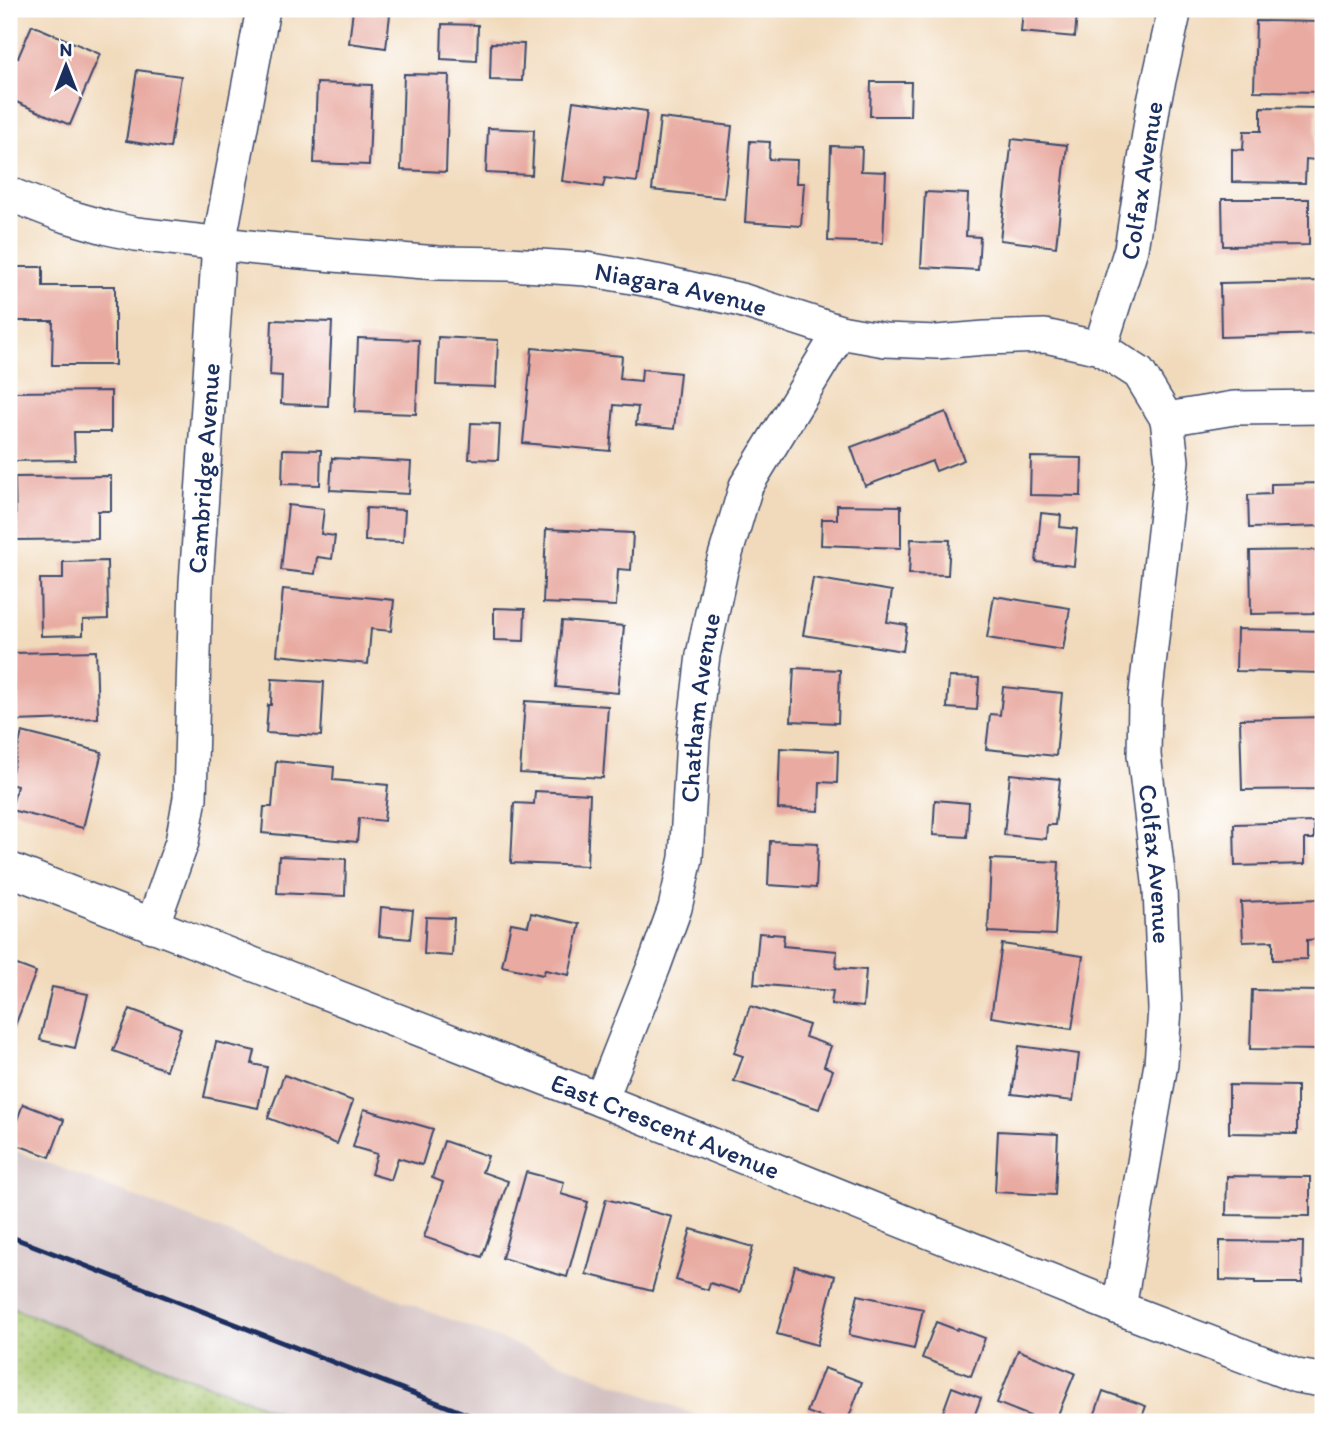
<svg xmlns="http://www.w3.org/2000/svg" width="1332" height="1431" font-family="Itim,sans-serif">
  <style>
    .industrial { fill: #d2bfc0 }
    .park { fill: url(#park-dots); stroke: #607964; stroke-width: 2 }
    .building { fill: #e8aaa1 }
    .lines { fill: none; stroke-linecap: round; stroke-linejoin: round }
    .minor-casing { stroke: #3b496c; stroke-width: 36 }
    .minor { stroke: #fff; stroke-width: 33 }
    .rail { stroke: #1b2f5e; stroke-width: 5 }
    .labels { text-anchor: middle; stroke-width: 5; stroke-linejoin: round; paint-order: stroke }
    .street-label { font-size: 26px; fill: #1b2f5e; stroke: #fff }
  </style>
  <defs>
    <pattern id="park-dots" width="8" height="8" patternUnits="userSpaceOnUse" patternTransform="scale(1.75)"><rect width="8" height="8" fill="#a4c36b"/><path d="M2 2h.1M6 6h.1" fill="none" stroke="#859f5b" stroke-width="1.8" stroke-linecap="round"/></pattern>
  </defs>
  <rect width="100%" height="100%" fill="#fff"/>
  <filter id="ink" filterUnits="userSpaceOnUse"><feTurbulence type="fractalNoise" baseFrequency=".0143" numOctaves="2"/><feDisplacementMap in="SourceGraphic" scale="14" xChannelSelector="R" yChannelSelector="G"/><feConvolveMatrix kernelMatrix="1 2 1 2 8 2 1 2 1" color-interpolation-filters="sRGB"/></filter>
  <filter id="wash" filterUnits="userSpaceOnUse"><feTurbulence type="fractalNoise" baseFrequency=".00686" numOctaves="4" result="noise"/><feDisplacementMap in="SourceGraphic" scale="28" xChannelSelector="R" yChannelSelector="G"/><feGaussianBlur stdDeviation="1.57" result="paint"/><feColorMatrix in="noise" values="0 0 0 0 0 0 0 0 0 0 0 0 0 0 0 0 0 1.4 0 .05"/><feComposite in="paint" operator="in"/></filter>
  <g filter="url(#wash)">
    <rect width="100%" height="100%" fill="#f1dabb"/>
    <!-- industrial -->
    <path class="industrial" d="M9,1148L714,1422H304L9,1307Z"/>
    <!-- park -->
    <path class="park" d="M9,1307L304,1422H9Z"/>
    <g id="blocks">
      <!-- building -->
      <g class="building">
        <path d="M1023,9H1104L1103,16L1077,13L1075,37L1021,32Z"/>
        <path d="M353,10L390,15L386,48L349,43Z"/>
        <path d="M1256,21L1323,22V92L1254,91Z"/>
        <path d="M442,24L478,25L477,61L441,59Z"/>
        <path d="M32,25L100,54L70,125L9,99V54L18,58Z"/>
        <path d="M491,43L524,44L522,81L490,80Z"/>
        <path d="M137,70L181,76L170,148L126,141Z"/>
        <path d="M404,74L449,75L446,172L401,170Z"/>
        <path d="M871,82H911L910,116H870Z"/>
        <path d="M317,83L372,85L369,165L314,163Z"/>
        <path d="M573,101L647,111L637,182L605,178L603,187L562,181Z"/>
        <path d="M1261,107L1316,108L1315,160L1306,159L1305,183L1232,182V149L1243,150L1244,131H1261Z"/>
        <path d="M660,118L732,126L724,198L652,190Z"/>
        <path d="M488,128L534,130L532,175L486,173Z"/>
        <path d="M1012,139L1067,145L1056,247L1000,240Z"/>
        <path d="M750,141L770,142L769,159L797,160L796,183H804L801,226L745,222Z"/>
        <path d="M831,146L862,147L861,171L886,172L883,243L828,241Z"/>
        <path d="M925,192L968,194L966,236L980,237L978,270L921,267Z"/>
        <path d="M1222,199H1309V245L1223,246Z"/>
        <path d="M9,267H43V286H115V365H52L53,321H9Z"/>
        <path d="M1323,281V334L1221,337L1220,283Z"/>
        <path d="M272,320L332,322L328,406L281,404L282,376L270,375Z"/>
        <path d="M438,337L498,340L496,387L436,385Z"/>
        <path d="M358,338L419,340L416,414L355,412Z"/>
        <path d="M532,348L622,356L620,379L641,381L642,369L680,373L674,429L636,425L638,407L614,405L610,451L523,443Z"/>
        <path d="M111,391V432H74L75,460L12,461L11,392Z"/>
        <path d="M946,412L964,460L936,471L932,461L865,486L851,447Z"/>
        <path d="M471,423L500,424L498,460L469,459Z"/>
        <path d="M283,449L321,450L320,485L282,484Z"/>
        <path d="M1031,457L1082,458L1081,496L1030,495Z"/>
        <path d="M332,458L411,462L409,494L330,490Z"/>
        <path d="M111,476V511H98V539L16,540L15,477Z"/>
        <path d="M1323,483V526L1249,528L1248,495L1271,494V484Z"/>
        <path d="M288,505L324,509L321,534L335,536L332,559L317,557L315,574L281,570Z"/>
        <path d="M837,505L901,506V548L821,545L822,519H837Z"/>
        <path d="M366,508L405,510L403,542L365,541Z"/>
        <path d="M1041,513L1061,515L1060,527L1077,529L1074,566L1036,562Z"/>
        <path d="M546,529L633,533L631,570L618,569L616,606L543,603Z"/>
        <path d="M911,539L950,540L948,575L909,574Z"/>
        <path d="M1322,550L1323,613L1251,614L1250,551Z"/>
        <path d="M107,561L108,619L83,620V635L41,636L40,579H63V562Z"/>
        <path d="M813,578L892,591L887,622L907,625L903,651L803,635Z"/>
        <path d="M283,589L394,600L391,631L371,629L368,664L277,655Z"/>
        <path d="M994,596L1070,608L1063,650L987,638Z"/>
        <path d="M494,608L525,609L524,641L494,640Z"/>
        <path d="M562,621L624,626L618,693L556,687Z"/>
        <path d="M1237,629L1323,631V673L1236,671Z"/>
        <path d="M96,651L98,718L16,721L14,653Z"/>
        <path d="M794,668L840,670L838,723L791,721Z"/>
        <path d="M949,677L979,678L977,710L947,708Z"/>
        <path d="M272,679L324,682L321,736L266,733L268,705H271Z"/>
        <path d="M1003,687L1062,693L1056,756L986,749L990,714L1000,715Z"/>
        <path d="M525,701L608,706L603,778L520,773Z"/>
        <path d="M1322,717L1323,789L1242,790L1240,719Z"/>
        <path d="M22,732L102,752L83,828L11,810L17,786L9,784Z"/>
        <path d="M780,748L838,751L837,783L820,782L819,811L778,809Z"/>
        <path d="M276,761L334,767L333,780L388,785L384,821L359,818L357,842L262,833L264,807H272Z"/>
        <path d="M1010,774L1060,779L1055,825H1047L1046,839L1004,835Z"/>
        <path d="M535,791L590,794L587,866L511,863L514,803L534,804Z"/>
        <path d="M935,800L969,803L967,837L933,835Z"/>
        <path d="M1314,822V839H1305V864L1235,866L1234,824Z"/>
        <path d="M770,841L818,843L816,888L768,885Z"/>
        <path d="M279,856L346,859L345,896L277,893Z"/>
        <path d="M991,859L1059,862L1055,935L988,932Z"/>
        <path d="M1320,899L1321,939L1307,940V959L1273,960V941L1243,942L1241,902Z"/>
        <path d="M381,907L413,910L410,939L379,936Z"/>
        <path d="M531,913L580,924L569,975L545,970L543,975L502,966L511,923L528,926Z"/>
        <path d="M426,917L454,918L452,956L424,954Z"/>
        <path d="M759,933L784,935L783,946L837,951L836,968L866,970L863,1007L831,1004L833,991L754,984Z"/>
        <path d="M1002,944L1083,956L1072,1029L991,1017Z"/>
        <path d="M9,962L36,972L9,1041Z"/>
        <path d="M52,987L88,994L75,1048L40,1040Z"/>
        <path d="M1252,990L1323,991V1050L1250,1049Z"/>
        <path d="M750,1006L809,1025L805,1037L831,1046L824,1066L833,1070L819,1109L734,1081L743,1056L734,1053Z"/>
        <path d="M130,1009L181,1028L166,1070L113,1051Z"/>
        <path d="M216,1042L255,1051L252,1064L267,1067L258,1108L204,1097Z"/>
        <path d="M1019,1046L1079,1054L1073,1101L1012,1094Z"/>
        <path d="M284,1075L353,1101L337,1144L268,1118Z"/>
        <path d="M1229,1085L1297,1086V1134L1229,1133Z"/>
        <path d="M23,1104L64,1120L50,1157L9,1142Z"/>
        <path d="M364,1109L433,1129L422,1165L398,1158L391,1180L371,1174L377,1154L353,1147Z"/>
        <path d="M998,1131L1058,1134L1055,1195L995,1192Z"/>
        <path d="M444,1141L488,1156L482,1172L508,1181L482,1257L424,1237L443,1182L432,1178Z"/>
        <path d="M526,1172L564,1182L561,1194L588,1202L567,1277L502,1258Z"/>
        <path d="M1227,1176L1310,1177V1216L1226,1215Z"/>
        <path d="M606,1199L672,1217L652,1291L586,1274Z"/>
        <path d="M691,1229L753,1247L740,1292L710,1283L708,1290L676,1280Z"/>
        <path d="M1220,1241L1303,1242L1302,1283H1255V1281L1220,1280Z"/>
        <path d="M795,1266L835,1276L817,1345L777,1334Z"/>
        <path d="M858,1295L923,1309L914,1349L849,1335Z"/>
        <path d="M936,1322L957,1330L958,1328L985,1338L971,1376L922,1358Z"/>
        <path d="M1018,1350L1075,1373L1055,1422H1045L997,1403Z"/>
        <path d="M824,1368L862,1382L847,1422H834L807,1412Z"/>
        <path d="M952,1387L981,1398L972,1422H945L940,1420Z"/>
        <path d="M1103,1391L1146,1406L1140,1422H1092Z"/>
      </g>
    </g>
  </g>
  <g filter="url(#ink)">
    <use href="#blocks" fill-opacity="0" stroke="#3b496c" stroke-width="2"/>
    <g class="lines">
      <defs>
        <g id="minor">
          <path id="s1" d="M9,194L63,215L108,228L136,234L257,248L334,255L438,263L509,264L586,269L661,282L741,300L840,332L885,340L937,342L985,338L1045,336L1100,348L1139,373L1167,419L1172,461L1145,700L1144,755L1160,890L1165,1009L1161,1064L1119,1308"/>
          <path id="s2" d="M1100,348L1131,249L1154,102L1175,9"/>
          <path d="M1167,419L1234,408L1323,407"/>
          <path id="s3" d="M9,869L601,1100L1119,1308L1297,1376L1315,1379H1323"/>
          <path id="s4" d="M152,926L182,842L190,798L196,583L219,244L263,9"/>
          <path id="s5" d="M601,1100L654,966L675,908L686,858L693,740L703,655L721,570L746,486L840,332"/>
        </g>
      </defs>
      <!-- minor casing -->
      <use href="#minor" class="minor-casing"/>
      <!-- minor -->
      <use href="#minor" class="minor"/>
      <!-- rail -->
      <path class="rail" d="M9,1236L487,1422"/>
    </g>
  </g>
  <g class="labels">
    <!-- street labels -->
    <g class="street-label">
      <text dy="9" stroke="none"><textPath href="#s2" startOffset="173">Colfax Avenue</textPath></text>
      <text dy="9" stroke="none"><textPath href="#s1" startOffset="682">Niagara Avenue</textPath></text>
      <text dy="9" stroke="none"><textPath href="#s4" startOffset="464">Cambridge Avenue</textPath></text>
      <text dy="9" stroke="none"><textPath href="#s5" startOffset="408">Chatham Avenue</textPath></text>
      <text dy="9" stroke="none"><textPath href="#s1" startOffset="1657">Colfax Avenue</textPath></text>
      <text dy="9" stroke="none"><textPath href="#s3" startOffset="705">East Crescent Avenue</textPath></text>
    </g>
  </g>
  <!-- margin -->
  <rect width="1332" height="1431" fill="none" stroke="#fff" stroke-width="35"/>
  <!-- north arrow -->
  <g transform="translate(66 66)" stroke="#ffffff" stroke-width="5" paint-order="stroke">
  <path d="M0-5L12 26L0 18L-12 26Z" fill="#1b2f5e"/>
  <text y="-10" font-size="19" font-weight="bold" text-anchor="middle" fill="#1b2f5e">N</text>
  </g>
</svg>
